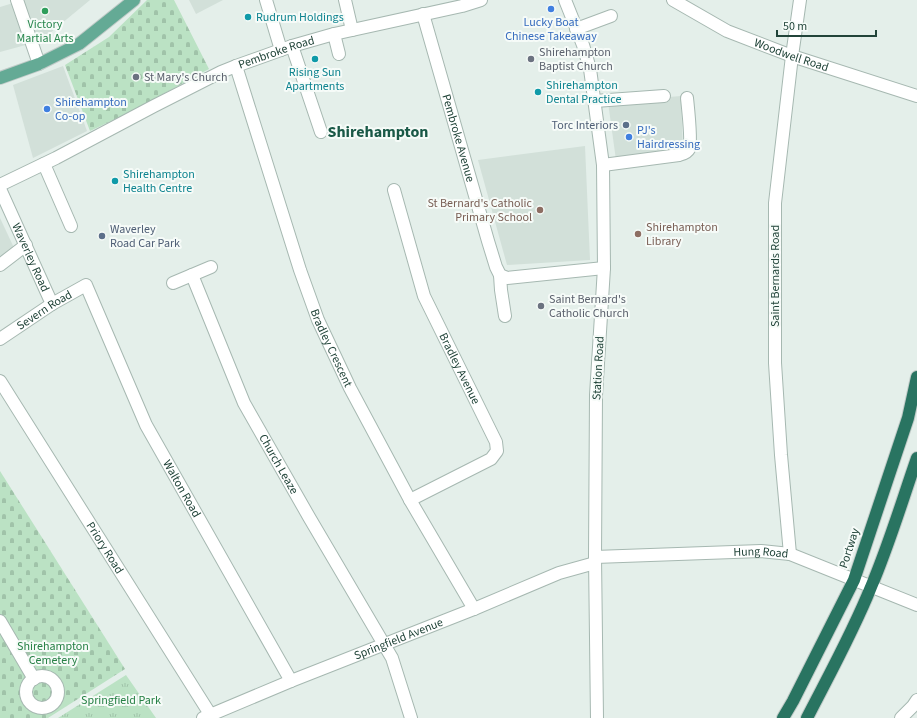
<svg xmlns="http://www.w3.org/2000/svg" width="917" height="718" font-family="'Source Sans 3',sans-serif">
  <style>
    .built { fill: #d2e0d9 }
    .cemetery { fill: url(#cemetery-stones) }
    .park { fill: url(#park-tufts) }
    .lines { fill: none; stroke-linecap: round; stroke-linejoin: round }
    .minor-casing { stroke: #a6b8b1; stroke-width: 14 }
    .major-casing { stroke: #c1cbc8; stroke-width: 14 }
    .highway-casing { stroke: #c1cbc8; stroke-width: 14 }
    .minor { stroke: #fff; stroke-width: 12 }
    .major { stroke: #64aa95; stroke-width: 12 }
    .highway { stroke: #297461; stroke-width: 12 }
    .shop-dot { fill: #3f7fe0; stroke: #f6fbf8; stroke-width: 1.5 }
    .leisure-dot { fill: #2e9e5b; stroke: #f6fbf8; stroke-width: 1.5 }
    .culture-dot { fill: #0f9aa8; stroke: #f6fbf8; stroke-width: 1.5 }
    .worship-dot { fill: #6b7280; stroke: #f6fbf8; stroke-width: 1.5 }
    .service-dot { fill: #5c6f8a; stroke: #f6fbf8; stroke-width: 1.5 }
    .education-dot { fill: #8d6e63; stroke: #f6fbf8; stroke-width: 1.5 }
    .labels { text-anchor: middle; stroke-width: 4; stroke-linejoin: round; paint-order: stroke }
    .culture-label { font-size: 12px; fill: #0d838f; stroke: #f6fbf8; text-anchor: start }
    .shop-label { font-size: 12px; fill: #366cbe; stroke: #f6fbf8; text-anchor: start }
    .leisure-label { font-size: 12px; fill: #27864d; stroke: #f6fbf8 }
    .worship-label { font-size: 12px; fill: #5b616d; stroke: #f6fbf8; text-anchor: start }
    .street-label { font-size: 12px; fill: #214439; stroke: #f6fbf8 }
    .service-label { font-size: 12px; fill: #4e5e75; stroke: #f6fbf8; text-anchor: end }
    .education-label { font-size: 12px; fill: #785e54; stroke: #f6fbf8; text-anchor: end }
    .park-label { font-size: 12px; fill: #268045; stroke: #f6fbf8 }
    .district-label { font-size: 16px; font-weight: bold; fill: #1a5947; stroke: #f6fbf8 }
  </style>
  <defs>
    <pattern id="cemetery-stones" width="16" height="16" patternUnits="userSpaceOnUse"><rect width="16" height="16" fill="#bbe2c4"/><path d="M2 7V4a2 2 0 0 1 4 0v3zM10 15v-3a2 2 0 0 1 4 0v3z" fill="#a0c3a9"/></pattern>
    <pattern id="park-tufts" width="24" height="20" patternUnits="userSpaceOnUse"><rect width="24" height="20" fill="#bbe2c4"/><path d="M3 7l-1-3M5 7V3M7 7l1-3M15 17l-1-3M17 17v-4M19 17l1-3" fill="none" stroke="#a0c3a9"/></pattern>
  </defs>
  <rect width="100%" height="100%" fill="#e4efea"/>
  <!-- built -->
  <g class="built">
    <path d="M23,0H90L44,38L33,43L0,52V7Z"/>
    <path d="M189,0H223L196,14Z"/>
    <path d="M63,66L87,131L33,158L13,85Z"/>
    <path d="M681,96L683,154L616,160L608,102Z"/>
    <path d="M585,146L590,260L507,265L478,160Z"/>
    <path d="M0,218L15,250L0,261Z"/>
  </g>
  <!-- cemetery -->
  <g class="cemetery">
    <path d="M147,0H174L209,69L132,111L90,131L65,65L109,37Z"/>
    <path d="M0,471L125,669L48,718H0Z"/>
  </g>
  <!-- park -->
  <path class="park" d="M126,675L156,718H58Z"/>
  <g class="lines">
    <defs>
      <g id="minor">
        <path d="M17,0L39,64"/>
        <path d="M266,0L281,50"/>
        <path d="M345,0L352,30"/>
        <path d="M565,0L583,45L590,69L603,165L604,268L596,395L595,557L597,718"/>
        <path id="s1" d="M673,0L727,31L792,56L917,96"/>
        <path id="s2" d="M423,14L488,241L496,267L500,275L507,278L604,268"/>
        <path d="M576,29L611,16"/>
        <path d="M334,34L339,54"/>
        <path d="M292,46L321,132"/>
        <path id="s3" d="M236,66L300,270L318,320L350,388L410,500L474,609"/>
        <path d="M595,101L664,96"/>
        <path d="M44,164L71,226"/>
        <path d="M603,165L679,155C682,154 687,153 689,149C692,142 688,108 687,98"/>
        <path id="s4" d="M0,185L56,158L154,106L221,72L236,66L292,46L334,34L462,6L481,0"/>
        <path id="s5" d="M0,189L52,304"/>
        <path id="s6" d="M394,190L424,296L496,442L497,451L491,459L410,500"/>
        <path d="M0,265L26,245"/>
        <path id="s7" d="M211,267L192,275L244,403L309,517L392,658L411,718"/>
        <path d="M500,275L501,290L505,316"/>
        <path d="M173,283L192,275"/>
        <path id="s8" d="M0,339L52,304L86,285L146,425L291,681"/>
        <path id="s9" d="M0,381L210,714"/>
        <path d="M790,554L781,455L775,363V203L792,56L800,0"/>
        <path id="s10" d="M595,557L761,551L790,554L917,605"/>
        <path d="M0,621L34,679"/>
        <circle cx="42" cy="692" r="16"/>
        <path id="s11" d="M203,718L291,681L474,609L559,573L595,563"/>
        <path d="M901,718L913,706L917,700"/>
      </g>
      <path id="major" d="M0,78L39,64L79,44L134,0"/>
      <g id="highway">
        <path d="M783,718L793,701L854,580L908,418L917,377"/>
        <path d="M807,718C829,675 853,632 871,587C889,545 902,501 917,458"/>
      </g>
    </defs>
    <!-- minor casing -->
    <use href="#minor" class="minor-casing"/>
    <!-- major casing -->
    <use href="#major" class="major-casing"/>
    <!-- highway casing -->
    <use href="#highway" class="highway-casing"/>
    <!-- minor -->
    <use href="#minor" class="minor"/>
    <!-- major -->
    <use href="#major" class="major"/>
    <!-- highway -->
    <use href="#highway" class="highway"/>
  </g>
  <!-- markers -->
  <g class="shop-dot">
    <circle cx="551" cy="9" r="4"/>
    <circle cx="47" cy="109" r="4"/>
    <circle cx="629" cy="137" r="4"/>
  </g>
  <circle class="leisure-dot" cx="45" cy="11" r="4"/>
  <g class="culture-dot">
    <circle cx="248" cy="17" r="4"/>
    <circle cx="315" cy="59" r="4"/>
    <circle cx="538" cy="92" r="4"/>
    <circle cx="115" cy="181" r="4"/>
  </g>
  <g class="worship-dot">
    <circle cx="531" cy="59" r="4"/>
    <circle cx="136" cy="77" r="4"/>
    <circle cx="541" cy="306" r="4"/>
  </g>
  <g class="service-dot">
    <circle cx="626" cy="125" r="4"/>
    <circle cx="102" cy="236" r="4"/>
  </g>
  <g class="education-dot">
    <circle cx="540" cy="210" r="4"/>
    <circle cx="638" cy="234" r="4"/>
  </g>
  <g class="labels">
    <!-- culture labels -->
    <g class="culture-label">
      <text x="256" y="21">Rudrum Holdings</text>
      <text x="315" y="76" text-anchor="middle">Rising Sun<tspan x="315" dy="14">Apartments</tspan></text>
      <text x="546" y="89">Shirehampton<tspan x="546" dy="14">Dental Practice</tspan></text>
      <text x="123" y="178">Shirehampton<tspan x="123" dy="14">Health Centre</tspan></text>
    </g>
    <!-- shop labels -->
    <g class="shop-label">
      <text x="551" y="26" text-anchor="middle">Lucky Boat<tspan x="551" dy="14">Chinese Takeaway</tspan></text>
      <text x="55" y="106">Shirehampton<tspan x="55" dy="14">Co-op</tspan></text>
      <text x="637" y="134">PJ's<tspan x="637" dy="14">Hairdressing</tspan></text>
    </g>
    <!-- leisure labels -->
    <g class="leisure-label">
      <text x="45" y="28">Victory<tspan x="45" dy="14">Martial Arts</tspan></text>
    </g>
    <!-- worship labels -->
    <g class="worship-label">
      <text x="539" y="56">Shirehampton<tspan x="539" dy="14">Baptist Church</tspan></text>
      <text x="144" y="81">St Mary's Church</text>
      <text x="549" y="303">Saint Bernard's<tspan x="549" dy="14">Catholic Church</tspan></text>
    </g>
    <!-- street labels -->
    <g class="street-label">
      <text dy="4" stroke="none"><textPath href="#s4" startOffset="307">Pembroke Road</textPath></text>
      <text dy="4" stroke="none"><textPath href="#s1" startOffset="131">Woodwell Road</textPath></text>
      <text dy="4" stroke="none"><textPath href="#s2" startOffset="129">Pembroke Avenue</textPath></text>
      <text dy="4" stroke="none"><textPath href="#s5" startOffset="75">Waverley Road</textPath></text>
      <text transform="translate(775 276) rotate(-90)" y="4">Saint Bernards Road</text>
      <text dy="4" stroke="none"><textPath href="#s8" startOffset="53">Severn Road</textPath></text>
      <text dy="4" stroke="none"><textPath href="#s3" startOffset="298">Bradley Crescent</textPath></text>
      <text transform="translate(598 368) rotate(-87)" y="4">Station Road</text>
      <text dy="4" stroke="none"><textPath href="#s6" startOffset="191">Bradley Avenue</textPath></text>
      <text dy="4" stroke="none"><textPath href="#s7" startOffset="229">Church Leaze</textPath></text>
      <text dy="4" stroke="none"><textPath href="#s8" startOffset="327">Walton Road</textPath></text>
      <text dy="4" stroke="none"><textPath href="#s9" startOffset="197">Priory Road</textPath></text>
      <text transform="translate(849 548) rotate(-72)" y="4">Portway</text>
      <text dy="4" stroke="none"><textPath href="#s10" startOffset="166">Hung Road</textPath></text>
      <text dy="4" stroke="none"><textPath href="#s11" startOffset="211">Springfield Avenue</textPath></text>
    </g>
    <!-- service labels -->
    <g class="service-label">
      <text x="618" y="129">Torc Interiors</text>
      <text x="110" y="233" text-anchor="start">Waverley<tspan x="110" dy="14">Road Car Park</tspan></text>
    </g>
    <!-- education labels -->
    <g class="education-label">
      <text x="532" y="207">St Bernard's Catholic<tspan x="532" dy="14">Primary School</tspan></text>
      <text x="646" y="231" text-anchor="start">Shirehampton<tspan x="646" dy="14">Library</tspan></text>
    </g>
    <!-- park labels -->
    <g class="park-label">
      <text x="53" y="650">Shirehampton<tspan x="53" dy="14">Cemetery</tspan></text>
      <text x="121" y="704">Springfield Park</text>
    </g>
    <!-- district labels -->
    <g class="district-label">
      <text x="378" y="137">Shirehampton</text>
    </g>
  </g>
  <!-- scale -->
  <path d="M777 30v6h99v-6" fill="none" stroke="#214439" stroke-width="2"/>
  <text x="783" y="30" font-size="12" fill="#214439" stroke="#f6fbf8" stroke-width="3" paint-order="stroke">50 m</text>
</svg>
